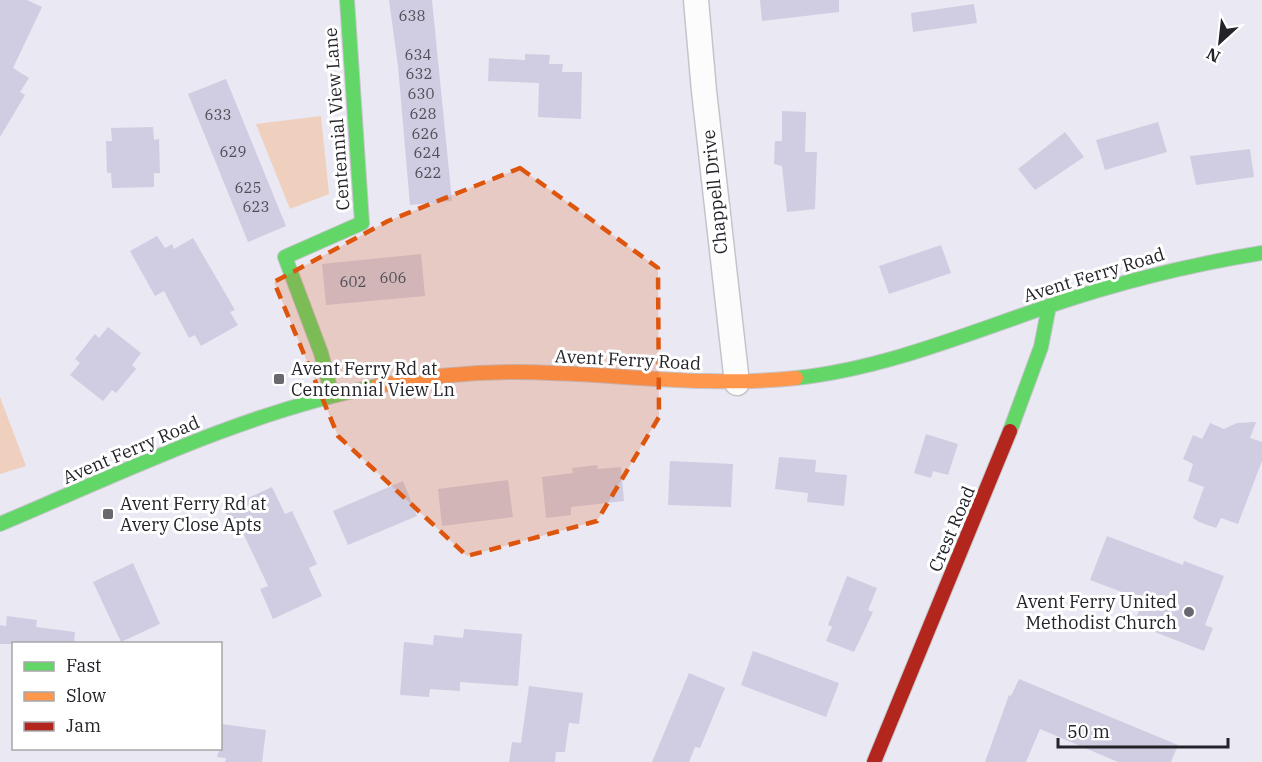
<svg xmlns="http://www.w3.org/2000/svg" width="1262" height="762" font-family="'IBM Plex Serif',serif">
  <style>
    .green { fill: #efcfbe }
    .building { fill: #d0cde2 }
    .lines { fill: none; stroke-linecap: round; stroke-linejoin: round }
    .street-casing { stroke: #c5c4cb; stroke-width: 27 }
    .fast-casing { stroke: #c5c4cb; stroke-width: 16 }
    .slow-casing { stroke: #c5c4cb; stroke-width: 16 }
    .jam-casing { stroke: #c5c4cb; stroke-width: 16 }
    .street { stroke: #fcfcfd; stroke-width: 24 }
    .fast { stroke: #63d668; stroke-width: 14 }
    .slow { stroke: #ff974d; stroke-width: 14 }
    .jam { stroke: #b3261e; stroke-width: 14 }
    .marked { fill: #de560d; fill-opacity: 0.2; stroke: #de560d; stroke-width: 4.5; stroke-dasharray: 12 8; stroke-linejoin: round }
    .poi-dot { fill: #69686f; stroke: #fff; stroke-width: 2 }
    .labels { text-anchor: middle; stroke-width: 6; stroke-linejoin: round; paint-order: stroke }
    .number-label { font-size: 15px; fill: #4f4e57 }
    .street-label { font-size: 18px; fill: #242329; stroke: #fff }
    .poi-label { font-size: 18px; fill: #242329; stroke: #fff; text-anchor: start }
  </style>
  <rect width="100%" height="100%" fill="#eae8f2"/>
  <!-- green -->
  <g class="green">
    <path d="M321,116L329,194L290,209L256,124Z"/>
    <path d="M0,397L26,466L0,474Z"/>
  </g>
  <!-- building -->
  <g class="building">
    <path d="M0,0H27L42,7L13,68L29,78L20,92L25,95L0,137Z"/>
    <path d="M389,0H432L452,201L410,205L398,66Z"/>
    <path d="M760,0H839V12L762,21Z"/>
    <path d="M974,4L977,23L913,32L911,13Z"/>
    <path d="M525,54L550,55L549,64H563L562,72H582L581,119L538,117L539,83L488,81L489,58L525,60Z"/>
    <path d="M226,79L286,226L248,242L188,94Z"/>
    <path d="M782,111L806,112L805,152H817L815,209L787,212L782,166L774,164L775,141H782Z"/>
    <path d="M1158,122L1167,152L1105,170L1096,140Z"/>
    <path d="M153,127L154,140L159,139L160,173H154V187L112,188L111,173H107L106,141H112L111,128Z"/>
    <path d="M1065,132L1084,157L1035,190L1018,169Z"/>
    <path d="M1250,149L1254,177L1196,185L1190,156Z"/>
    <path d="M157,236L165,248L172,244L174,249L193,238L235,310L230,312L238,325L201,346L195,335L189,338L164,291L155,296L130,251Z"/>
    <path d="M941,245L951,273L889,294L879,266Z"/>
    <path d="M421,254L425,296L326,305L322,264Z"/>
    <path d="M108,327L141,353L132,365L136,369L116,393L112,390L103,401L70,375L80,363L75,359L95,334L99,338Z"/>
    <path d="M1256,422L1250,438L1262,442V461L1238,524L1221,518L1216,528L1199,522L1193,518L1204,487L1188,481L1193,464L1183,459L1193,435L1202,439L1210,423L1224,429L1237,423Z"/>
    <path d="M926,434L958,444L948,475L933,471L931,478L914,473Z"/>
    <path d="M779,457L816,460L815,472L847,475L844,506L807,502L808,493L775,489Z"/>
    <path d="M670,461L733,464L731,507L668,505Z"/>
    <path d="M597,465L598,469L621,467L624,501L571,507V515L546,518L542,477L573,473L572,468Z"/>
    <path d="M508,480L513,517L442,526L438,489Z"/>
    <path d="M403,481L417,516L348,545L333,511Z"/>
    <path d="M272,487L285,514L292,511L317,564L309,568L322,596L273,619L260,589L268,586L244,535L237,538L224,509Z"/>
    <path d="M1107,536L1183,565L1184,561L1224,576L1205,625L1213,628L1204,651L1134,624L1143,600L1090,580Z"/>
    <path d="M133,563L160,624L121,642L93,582Z"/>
    <path d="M847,576L877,588L868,610L873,612L854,652L826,641L832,627L828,625Z"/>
    <path d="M7,616L37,620L36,627L75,632L74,644H0V625L6,626Z"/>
    <path d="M464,629L522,634L518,686L460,682V691L430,689L429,697L400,695L404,642L433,645L434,635L463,638Z"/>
    <path d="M753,651L839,683L826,717L741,685Z"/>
    <path d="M689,673L725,688L700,748L695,747L689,762H652Z"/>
    <path d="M1019,679L1178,745L1171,762H1118L1040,729L1026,762H985L1009,695L1011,696Z"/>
    <path d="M529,686L583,693L579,724L569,723L565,752H556L555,762H509L512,742L521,743Z"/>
    <path d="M222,724L266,730L262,762H225L226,758L217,757L220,748Z"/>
  </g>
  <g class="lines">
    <defs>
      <path id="street" d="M696,0L704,91L737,383"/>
      <g id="fast">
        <path d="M796,378C882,369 964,335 1046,307C1116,283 1188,265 1262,253"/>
        <path d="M332,395L321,353L285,257L362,223L347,0"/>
        <path d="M1010,431L1041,347L1049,306"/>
        <path d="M0,524C123,472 245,412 377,386"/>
      </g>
      <path id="slow" d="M377,386C422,377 467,372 513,372C608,372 701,388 796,378"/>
      <path id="jam" d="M874,762L1010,431"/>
    </defs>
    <!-- street casing -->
    <use href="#street" class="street-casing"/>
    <!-- fast casing -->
    <use href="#fast" class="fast-casing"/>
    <!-- slow casing -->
    <use href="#slow" class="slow-casing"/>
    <!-- jam casing -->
    <use href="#jam" class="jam-casing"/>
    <!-- street -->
    <use href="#street" class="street"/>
    <!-- fast -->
    <use href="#fast" class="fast"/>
    <!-- slow -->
    <use href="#slow" class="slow"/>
    <!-- jam -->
    <use href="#jam" class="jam"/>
  </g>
  <!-- marked area -->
  <path class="marked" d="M520,168L658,268L659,417L597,521L467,556L338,436L274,282L388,221Z"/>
  <!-- markers -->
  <g class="poi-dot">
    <rect x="273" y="373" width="12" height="12" rx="3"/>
    <rect x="102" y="508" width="12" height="12" rx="3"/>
    <circle cx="1189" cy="612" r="6"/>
  </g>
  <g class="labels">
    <!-- number labels -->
    <g class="number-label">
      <text x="412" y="21">638</text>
      <text x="418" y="60">634</text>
      <text x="419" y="79">632</text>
      <text x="421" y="99">630</text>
      <text x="423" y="119">628</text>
      <text x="218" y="120">633</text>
      <text x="425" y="139">626</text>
      <text x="233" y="157">629</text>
      <text x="427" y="158">624</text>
      <text x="428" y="178">622</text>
      <text x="248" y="193">625</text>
      <text x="256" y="212">623</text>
      <text x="393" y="283">606</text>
      <text x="353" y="287">602</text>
    </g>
    <!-- street labels -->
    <g class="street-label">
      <text transform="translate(337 119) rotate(-94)" y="6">Centennial View Lane</text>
      <text transform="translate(715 192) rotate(-96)" y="6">Chappell Drive</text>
      <text transform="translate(1094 275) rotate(-17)" y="6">Avent Ferry Road</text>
      <text transform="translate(628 360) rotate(3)" y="6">Avent Ferry Road</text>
      <text transform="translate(131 450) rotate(-23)" y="6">Avent Ferry Road</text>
      <text transform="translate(952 529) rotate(-67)" y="6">Crest Road</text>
    </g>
    <!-- poi labels -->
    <g class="poi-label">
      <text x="291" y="375">Avent Ferry Rd at<tspan x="291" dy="21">Centennial View Ln</tspan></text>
      <text x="120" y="510">Avent Ferry Rd at<tspan x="120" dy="21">Avery Close Apts</tspan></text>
      <text x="1177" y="608" text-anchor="end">Avent Ferry United<tspan x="1177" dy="21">Methodist Church</tspan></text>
    </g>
  </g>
  <!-- legend -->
  <rect x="12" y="642" width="210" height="108" fill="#ffffff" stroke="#a7a7a9" stroke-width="1.5"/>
  <rect x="24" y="662" width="30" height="9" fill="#63d668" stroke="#a7a7a9" stroke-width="1.5"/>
  <text x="66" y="672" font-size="18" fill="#242329">Fast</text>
  <rect x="24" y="692" width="30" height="9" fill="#ff974d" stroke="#a7a7a9" stroke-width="1.5"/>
  <text x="66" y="702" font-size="18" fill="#242329">Slow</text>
  <rect x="24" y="722" width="30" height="9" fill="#b3261e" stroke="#a7a7a9" stroke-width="1.5"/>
  <text x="66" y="732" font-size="18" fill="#242329">Jam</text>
  <!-- north arrow -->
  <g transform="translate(1220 42) rotate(207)" stroke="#ffffff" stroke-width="4.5" paint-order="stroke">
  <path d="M0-4.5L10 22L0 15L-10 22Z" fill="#242329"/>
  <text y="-9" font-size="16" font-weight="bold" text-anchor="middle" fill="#242329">N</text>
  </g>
  <!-- scale -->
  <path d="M1058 738v9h170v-9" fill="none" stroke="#242329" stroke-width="3"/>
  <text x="1067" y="738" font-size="18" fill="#242329" stroke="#ffffff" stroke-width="4.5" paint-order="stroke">50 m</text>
</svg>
